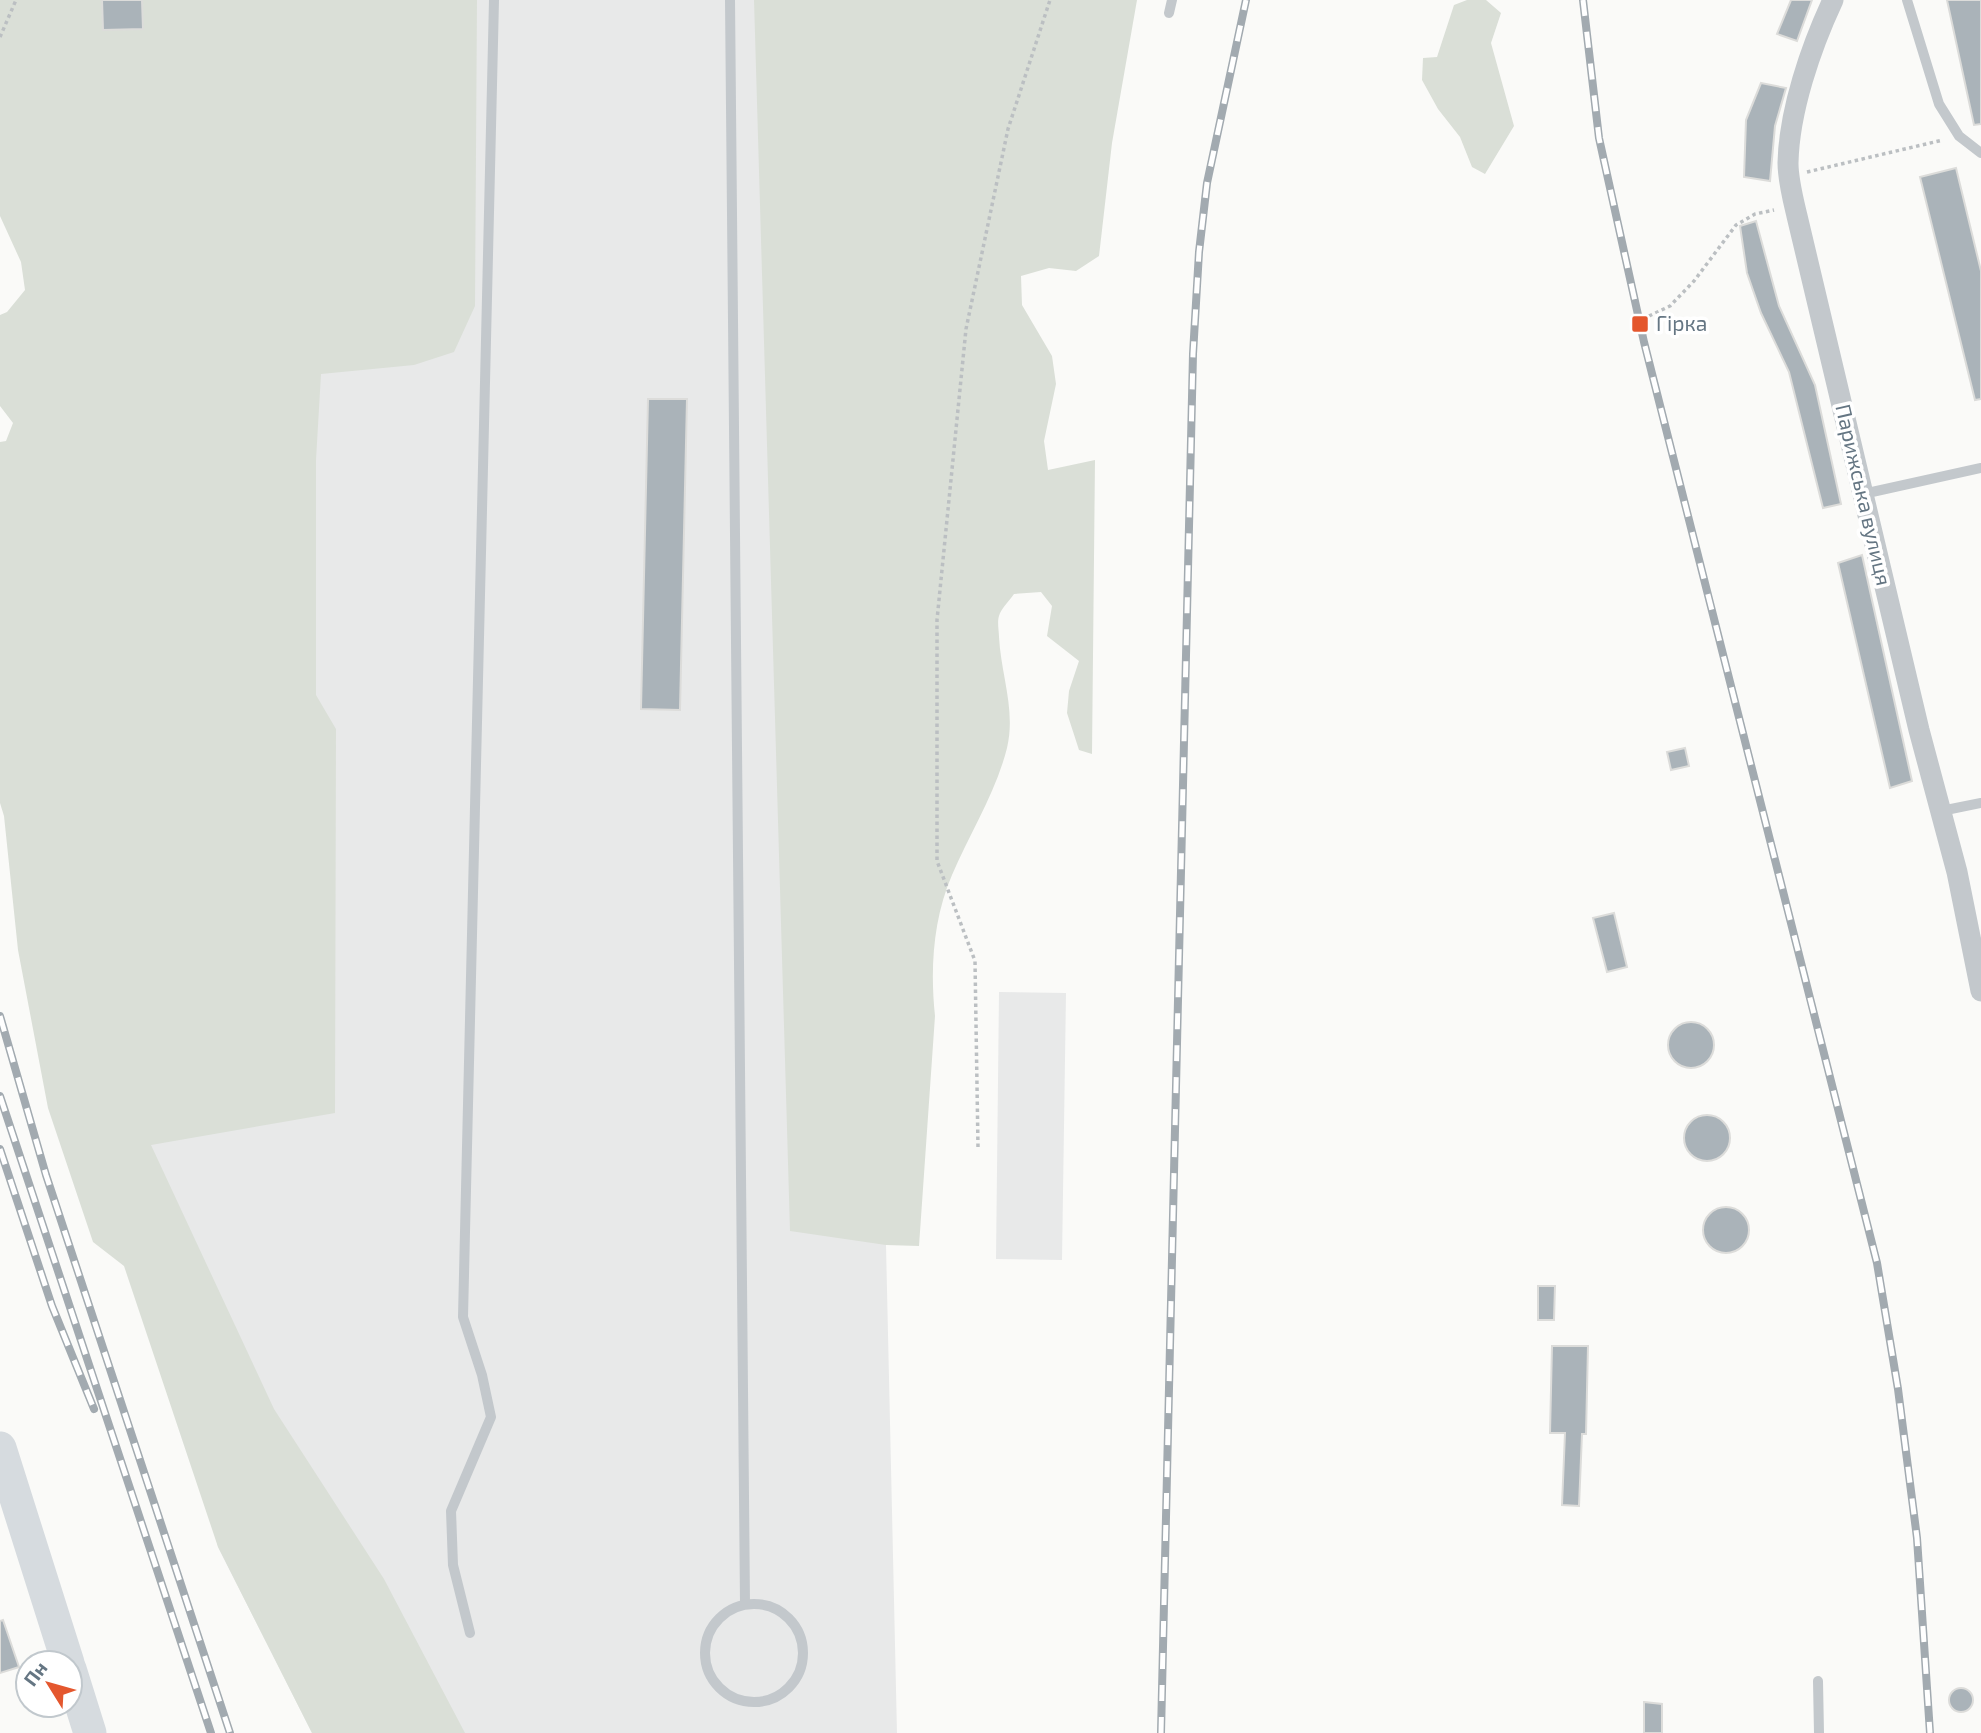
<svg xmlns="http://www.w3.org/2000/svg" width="1981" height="1733" font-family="'Exo 2',sans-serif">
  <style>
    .built { fill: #e8e9e9 }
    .green { fill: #dadfd7 }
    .building { fill: #aab3b9; stroke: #dcdcda; stroke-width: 2 }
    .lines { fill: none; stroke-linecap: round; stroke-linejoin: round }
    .path { stroke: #bbbfc2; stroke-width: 3.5; stroke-dasharray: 3.5 3.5; stroke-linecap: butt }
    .service { stroke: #c3c8cc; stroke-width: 10 }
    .minor { stroke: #c3c8cc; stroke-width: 21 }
    .primary { stroke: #d6dbdf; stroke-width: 33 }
    .rail-casing { stroke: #a2aab0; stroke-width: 8 }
    .rail { stroke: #fff; stroke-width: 5; stroke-dasharray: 16; stroke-linecap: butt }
    .poi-dot { fill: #e4572e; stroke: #fff; stroke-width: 2.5 }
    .labels { text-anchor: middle; stroke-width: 7; stroke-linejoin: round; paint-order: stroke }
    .poi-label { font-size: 21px; fill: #657683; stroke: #fff; text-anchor: start }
    .street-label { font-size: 21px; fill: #657683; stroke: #fff }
  </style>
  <rect width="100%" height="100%" fill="#fafaf8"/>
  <!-- built -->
  <g class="built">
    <path d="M61,0H879L886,1245L897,1733H312L218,1547L33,666Z"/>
    <path d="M999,992L1066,993L1062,1260L996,1259Z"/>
  </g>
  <!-- green -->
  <g class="green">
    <path d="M0,0H477L475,306L454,352L414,365L321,374L316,460V695L336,729L335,1113L151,1145L274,1409L384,1579L465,1733H312L218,1547L124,1266L93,1242L48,1108L18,950L4,816L0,803V442L6,441L13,423L0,406V315L7,312L25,290L21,262L0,216Z"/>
    <path d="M754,0H1137L1112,143L1099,256L1076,271L1049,268L1021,276L1022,305L1052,356L1056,384L1044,441L1048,470L1095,460L1092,754L1079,750L1067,713L1069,691L1079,661L1047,636L1052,606L1041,592L1014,594C1009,601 1001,609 999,616C997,622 999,631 999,637C1001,675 1016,710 1007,748C996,792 970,833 952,875C933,919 930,969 935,1016L919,1246L886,1245L790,1231Z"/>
    <path d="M1467,0H1486L1501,13L1491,43L1514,126L1485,174L1472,167L1460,137L1438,109L1422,80L1423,58L1437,57L1454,5Z"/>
  </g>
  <!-- building -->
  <g class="building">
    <path d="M102,0H142L143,29L103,30Z"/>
    <path d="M1791,0H1812L1797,41L1777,34Z"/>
    <path d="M1947,0H1981V124L1974,125Z"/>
    <path d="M1761,83L1786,88L1775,126L1770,181L1744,177L1746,120Z"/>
    <path d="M1956,168L1981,271V399L1975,400L1920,177Z"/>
    <path d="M1756,221L1779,306L1815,385L1841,504L1823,508L1789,372L1761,313L1747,273L1740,226Z"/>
    <path d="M648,399H687L680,710L641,709Z"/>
    <path d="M1862,555L1912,781L1890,788L1838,563Z"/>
    <path d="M1685,748L1689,766L1671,770L1667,752Z"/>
    <path d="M1614,913L1627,967L1607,972L1593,918Z"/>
    <circle cx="1691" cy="1045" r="23"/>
    <circle cx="1707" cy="1138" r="23"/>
    <circle cx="1726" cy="1230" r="23"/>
    <path d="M1538,1286H1555L1554,1320H1538Z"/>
    <path d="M1552,1346H1588L1586,1434H1582L1579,1506L1562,1505L1565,1433H1550Z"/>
    <path d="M3,1620L19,1667L0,1673V1621Z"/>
    <circle cx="1961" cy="1700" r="12"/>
    <path d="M1644,1702L1662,1704V1733H1644Z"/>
  </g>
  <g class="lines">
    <!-- path -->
    <g class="path">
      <path d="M0,37L16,0"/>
      <path d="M1807,172L1943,140"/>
      <path d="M1649,316L1670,306L1694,281L1736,225L1755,214L1774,210"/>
      <path d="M978,1147L975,961L937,861V620L966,329L1008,129L1050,0"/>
    </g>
    <!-- service -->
    <g class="service">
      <path d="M730,0L745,1604"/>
      <path d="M1907,0L1939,104L1959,136L1981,153"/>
      <path d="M1169,13L1172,0"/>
      <path d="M1863,494L1981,468"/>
      <path d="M1941,811L1981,803"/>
      <circle cx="754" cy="1653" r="49"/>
      <path d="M470,1633L453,1565L451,1511L491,1417L482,1375L463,1317L494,0"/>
      <path d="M1818,1681L1819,1733"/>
    </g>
    <!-- minor -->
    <path class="minor" d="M1833,0C1811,47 1789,111 1788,163C1788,180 1793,199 1797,216L1919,730L1957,872L1981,991"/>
    <!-- primary -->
    <g class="primary">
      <path d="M0,1448L68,1663"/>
      <path d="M70,1669L90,1733"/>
    </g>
    <defs>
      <g id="rail">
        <path d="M1583,0L1599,138L1644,342L1877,1263L1898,1389L1917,1538L1930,1733"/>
        <path d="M0,1016L46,1175L230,1733"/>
        <path d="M0,1096L211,1733"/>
        <path d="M0,1149L52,1306L94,1409"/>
        <path d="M1161,1733L1193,354L1199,252L1207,183L1246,0"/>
      </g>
    </defs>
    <!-- rail casing -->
    <use href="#rail" class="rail-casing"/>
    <!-- rail -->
    <use href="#rail" class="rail"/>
  </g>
  <!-- markers -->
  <rect class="poi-dot" x="1631" y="315" width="18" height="18" rx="3.5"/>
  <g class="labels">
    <!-- poi labels -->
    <g class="poi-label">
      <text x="1656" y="331">Гірка</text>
    </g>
    <!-- street labels -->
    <g class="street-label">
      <text transform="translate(1863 495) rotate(77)" y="7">Парижська вулиця</text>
    </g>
  </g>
  <!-- north arrow -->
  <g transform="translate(49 1684) rotate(307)"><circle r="33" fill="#ffffff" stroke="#c1c8cd" stroke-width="2"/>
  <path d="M0-5L12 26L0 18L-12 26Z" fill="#e4572e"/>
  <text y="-10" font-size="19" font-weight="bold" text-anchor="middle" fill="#657683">Пн</text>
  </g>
</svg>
